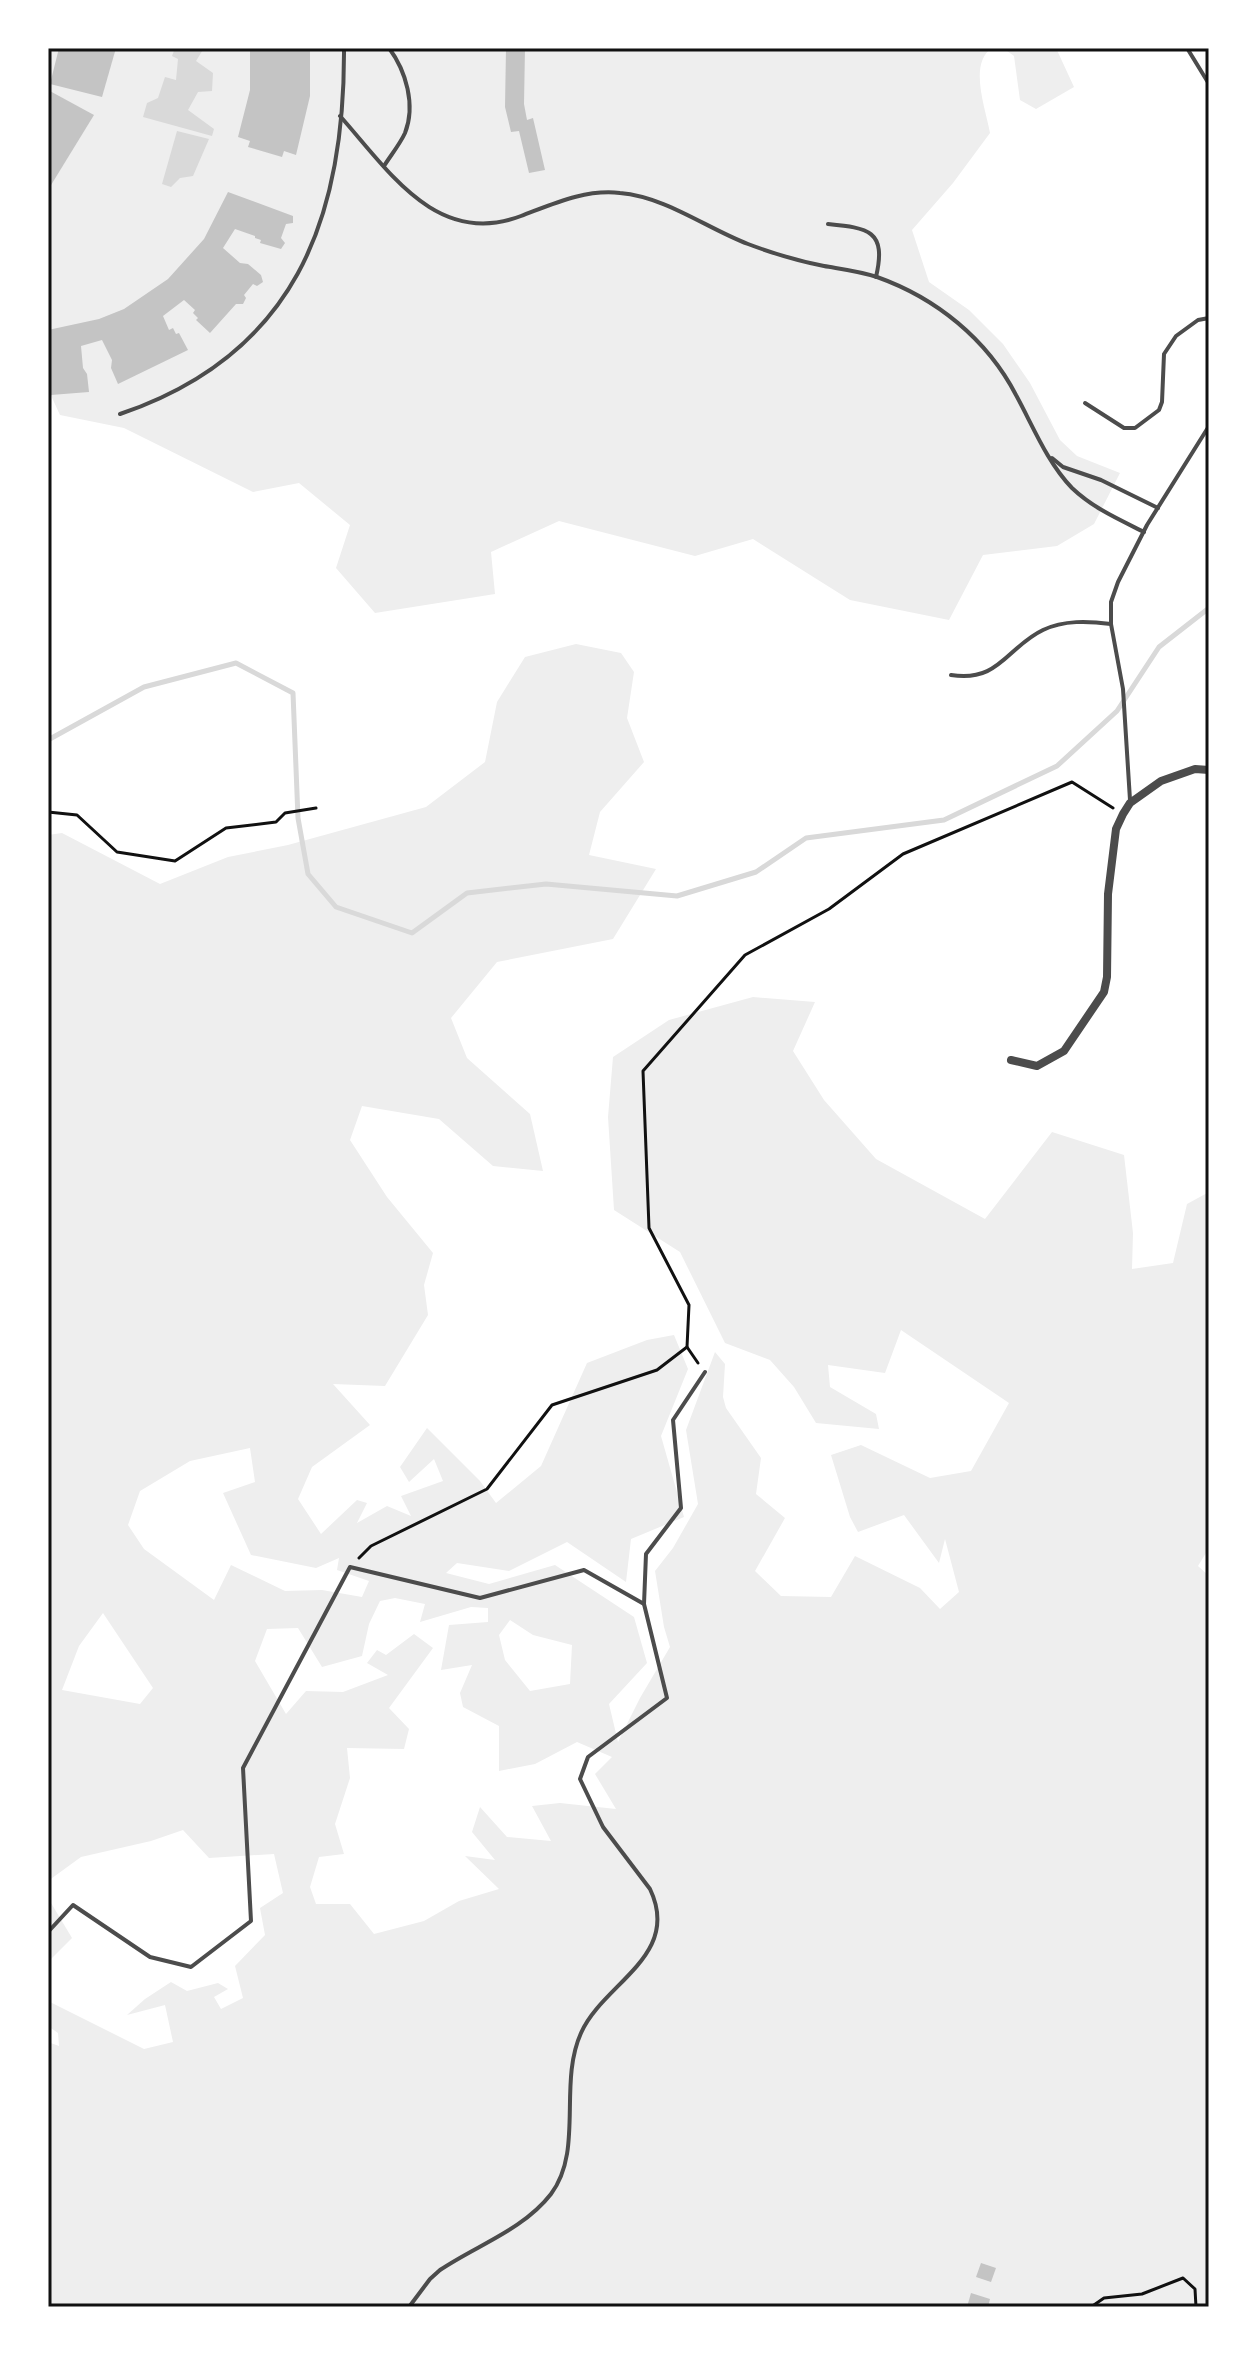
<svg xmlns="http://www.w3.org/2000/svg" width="1257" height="2355" font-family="'Zilla Slab',serif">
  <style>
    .green { fill: #eee; fill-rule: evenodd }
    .water { fill: #d9d9d9 }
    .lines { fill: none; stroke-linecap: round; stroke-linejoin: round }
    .stream { stroke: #d9d9d9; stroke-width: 5 }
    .building { fill: #c4c4c4 }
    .path { stroke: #111; stroke-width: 3 }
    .service { stroke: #4c4c4c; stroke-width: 4 }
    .minor { stroke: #4c4c4c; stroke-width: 8 }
    .neatline { fill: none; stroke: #111; stroke-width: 3 }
  </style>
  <rect width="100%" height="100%" fill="#fff"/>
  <!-- green -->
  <g class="green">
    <path d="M48,48H992C968,64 986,109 990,133L953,183L912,230L929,282L969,310L1003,344L1030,383L1060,440L1077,456L1120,473L1094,524L1057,546L983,555L949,620L850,600L753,539L695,556L559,521L491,552L495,594L375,613L336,568L350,525L299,483L253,492L124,428L60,415L48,389Z"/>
    <path d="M1003,48H1056L1074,87L1036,109L1020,100L1014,56Z"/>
    <path d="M576,644L621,653L634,672L627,718L644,762L600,812L589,855L656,869L613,939L497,962L451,1018L467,1058L530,1114L543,1171L493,1166L439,1119L362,1106L350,1140L387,1197L433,1253L424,1285L428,1315L385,1386L333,1384L370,1425L312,1467L298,1499L321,1534L357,1500L367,1503L357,1523L387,1506L411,1516L401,1496L443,1481L434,1459L409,1482L400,1467L427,1428L480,1481L496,1503L541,1466L587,1363L647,1340L674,1335L688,1369L661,1436L684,1517L631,1539L626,1582L567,1542L509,1571L457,1563L446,1573L489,1584L555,1565L634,1617L647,1663L609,1704L618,1742L640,1698L670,1647L664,1627L655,1571L673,1548L698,1504L686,1430L715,1352L725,1364L723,1397L726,1408L761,1458L756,1494L785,1518L755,1571L781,1596L831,1597L855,1556L920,1588L940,1609L959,1592L945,1539L939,1563L904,1515L858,1532L850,1517L831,1455L861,1445L930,1478L971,1471L1009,1403L901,1330L885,1373L828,1365L830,1387L876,1414L879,1429L816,1423L794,1387L770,1360L725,1343L680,1252L614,1210L608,1117L613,1057L669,1020L753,997L815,1002L793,1051L824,1100L876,1159L985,1219L1052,1132L1124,1155L1133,1233L1132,1269L1173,1263L1187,1204L1209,1192V1548L1198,1566L1209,1576V2307H48V2042L59,2046L58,2033L48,2026V2001L144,2049L173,2042L165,2005L127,2015L145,1999L171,1982L187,1991L218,1983L228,1989L214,1997L221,2009L243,1998L235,1966L265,1935L260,1908L283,1893L274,1854L209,1858L183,1830L151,1841L81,1857L48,1881V835L62,833L160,884L228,857L288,845L426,807L485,762L497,702L525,657ZM250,1448L255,1482L223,1493L251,1555L316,1568L339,1558L337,1570L369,1581L362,1597L322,1590L285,1591L231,1565L214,1600L144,1549L128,1525L140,1491L190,1461ZM395,1598L425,1604L420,1622L471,1607L488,1608V1622L449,1625L441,1670L472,1665L460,1693L463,1707L499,1726V1771L535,1764L577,1742L612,1757L595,1774L616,1809L560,1803L532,1806L551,1841L507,1837L480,1807L472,1832L495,1860L465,1856L499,1889L459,1901L424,1921L374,1934L350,1904H316L310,1887L319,1857L344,1854L335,1824L350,1778L347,1748L404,1749L409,1729L389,1708L433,1648L414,1634L386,1655L377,1650L367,1663L388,1675L343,1692L306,1691L286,1714L255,1661L267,1629L298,1628L322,1667L362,1656L369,1624L380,1601ZM103,1613L153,1688L140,1704L62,1690L79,1646ZM510,1620L533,1635L572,1645L570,1684L530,1691L505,1660L499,1635Z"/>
    <path d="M48,1898L72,1938L48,1962Z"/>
  </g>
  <!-- water -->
  <g class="water">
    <path d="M175,48H204L196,61L213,73L212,91L198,92L188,110L214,129L212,136L143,117L147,103L158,98L165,77L176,80L178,59L172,56Z"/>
    <path d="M177,131L209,139L193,176L180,178L171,187L162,184Z"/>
  </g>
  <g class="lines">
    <!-- stream -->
    <path class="stream" d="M48,740L144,687L236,663L293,693L298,818L308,874L336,907L412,933L467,893L546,884L677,896L756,872L806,838L944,820L1057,766L1117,711L1159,647L1209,608"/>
  </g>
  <!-- building -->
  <g class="building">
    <path d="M59,48H116L102,97L50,84Z"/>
    <path d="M250,48H310V96L296,155L284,151L282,157L248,147L250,141L238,137L250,90Z"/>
    <path d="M506,48H525L524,104L527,120L533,118L545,170L529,173L519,131L511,132L505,107Z"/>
    <path d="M48,90L94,115L48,190Z"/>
    <path d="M228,192L293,216V223L286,224L281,238L285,243L281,249L260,243L261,240L255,238V236L235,229L223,248L240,263L248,264L261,275L263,282L257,286L253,284L244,295L246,298L243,304H236L210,333L196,320L198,318L193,313L195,310L184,300L163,316L169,330L173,328L176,334L179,333L188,350L118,384L111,368L112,360L102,340L81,346L83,368L87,374L89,392L51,395L48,330L99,319L124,309L168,279L204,239Z"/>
    <path d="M981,2263L996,2268L991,2282L976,2277Z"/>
    <path d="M971,2293L990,2299L988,2307H967Z"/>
  </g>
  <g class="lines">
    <!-- path -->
    <g class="path">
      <path d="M48,812L77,815L117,852L175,861L226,828L276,822L285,813L316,808"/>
      <path d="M687,1347L698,1363"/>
      <path d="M359,1558L371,1546L487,1489L552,1405L657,1370L687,1347L689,1305L649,1228L643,1071L745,955L829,909L903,854L1072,782L1113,808"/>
      <path d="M1022,2307H1023"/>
      <path d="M1091,2307L1104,2298L1142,2294L1183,2278L1195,2289L1196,2307"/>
    </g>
    <!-- service -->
    <g class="service">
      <path d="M1187,48L1209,84"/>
      <path d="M340,116C389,171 437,248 521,216C553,204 585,189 620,193C666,197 706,228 748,244C772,253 798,261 824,266C841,269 859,271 877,277C936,298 987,339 1016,395C1033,426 1047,462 1072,488C1093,508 1118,519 1144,532"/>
      <path d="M384,166C391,155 400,144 405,133C416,105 406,71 389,48"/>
      <path d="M828,224C868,228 887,230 876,277"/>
      <path d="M1085,403L1124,428H1135L1159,410L1162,402L1164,354L1176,336L1198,320L1209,318"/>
      <path d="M120,414C294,355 345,221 344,48"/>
      <path d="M1052,458L1063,467L1101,480L1158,508"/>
      <path d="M951,675C999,683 1007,647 1043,630C1064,620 1088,621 1111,624"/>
      <path d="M1130,800L1123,689L1111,624V602L1118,582L1147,525L1209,426"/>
      <path d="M644,1604L646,1554L681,1508L673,1420L705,1372"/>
      <path d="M48,1932L73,1905L150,1957L191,1967L251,1921L243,1768L350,1567L480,1598L584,1570L644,1604L667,1698L588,1757L580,1779L603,1827L650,1889C682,1956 603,1983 581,2033C558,2084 584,2150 551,2194C523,2230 477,2245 440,2270L430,2279L409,2307"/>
    </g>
    <!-- minor -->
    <path class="minor" d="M1011,1060L1037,1066L1064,1051L1104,992L1107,977L1108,894L1116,829L1123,814L1130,803L1161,781L1195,769L1209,770"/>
  </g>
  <!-- border -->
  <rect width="1257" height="2355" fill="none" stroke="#ffffff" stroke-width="100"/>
  <rect x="50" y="50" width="1157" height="2255" class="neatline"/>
</svg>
